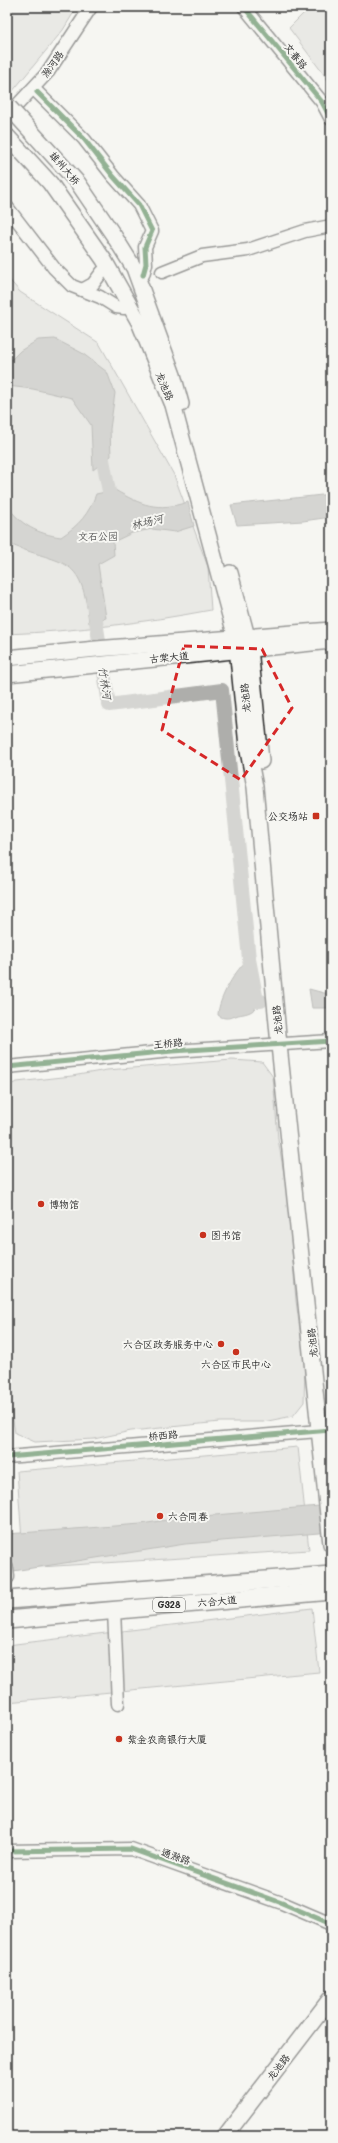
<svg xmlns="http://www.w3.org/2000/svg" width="338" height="2143" font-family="Mali,'LXGW WenKai TC',sans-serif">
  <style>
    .green { fill: #d9d9d5; stroke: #828280 }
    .water { fill: #aeaeab; stroke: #7a7a78 }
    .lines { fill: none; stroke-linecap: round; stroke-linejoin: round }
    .river { stroke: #aeaeab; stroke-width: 14 }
    .minor-casing { stroke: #2b2b2b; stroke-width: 15 }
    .major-casing { stroke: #2b2b2b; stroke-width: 18 }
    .highway-casing { stroke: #2b2b2b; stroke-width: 20 }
    .minor { stroke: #f6f6f2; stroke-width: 12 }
    .major { stroke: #f6f6f2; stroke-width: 15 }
    .highway { stroke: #f6f6f2; stroke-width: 17 }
    .major-bridge-casing { stroke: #2b2b2b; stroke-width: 18; stroke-linecap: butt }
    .major-bridge { stroke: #f6f6f2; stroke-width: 15 }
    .cycleway-casing { stroke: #f6f6f2; stroke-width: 8 }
    .cycleway { stroke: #1b5e20; stroke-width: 5 }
    .marked { fill: none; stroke: #d62828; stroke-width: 3; stroke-dasharray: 8 5; stroke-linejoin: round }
    .poi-dot { fill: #c8321e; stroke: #f6f6f2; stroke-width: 1.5 }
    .labels { text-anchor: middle; stroke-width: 4; stroke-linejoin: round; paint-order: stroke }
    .shield { fill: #f6f6f2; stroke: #686867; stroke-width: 1 }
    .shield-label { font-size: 9px; font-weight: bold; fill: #2b2b2b }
    .street-label { font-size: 10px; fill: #2b2b2b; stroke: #f6f6f2 }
    .park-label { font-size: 10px; fill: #565656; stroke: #f6f6f2 }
    .poi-label { font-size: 10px; fill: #2b2b2b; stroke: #f6f6f2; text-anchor: start }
    .water-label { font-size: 11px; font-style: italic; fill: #525251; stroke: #f6f6f2 }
  </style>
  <rect width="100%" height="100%" fill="#f6f6f2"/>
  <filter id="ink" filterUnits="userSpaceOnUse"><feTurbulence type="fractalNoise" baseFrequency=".025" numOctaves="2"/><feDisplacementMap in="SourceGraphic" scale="8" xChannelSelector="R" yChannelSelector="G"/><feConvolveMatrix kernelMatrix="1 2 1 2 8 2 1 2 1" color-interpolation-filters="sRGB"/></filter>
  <g filter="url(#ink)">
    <!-- green -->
    <g class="green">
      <path d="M7,7H77L63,30L7,98Z"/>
      <path d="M310,7H331V84L289,28Z"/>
      <path d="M7,277L20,292L99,343L174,475L208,567L211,610C141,623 78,631 7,634Z"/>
      <path d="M232,1060L262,1062L273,1077L278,1139L288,1197L296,1301L305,1367L304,1402L293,1416L263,1422H220L131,1431L94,1439L35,1442L15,1433L7,1384V1086L17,1082L72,1076L107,1070Z"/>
      <path d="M298,1447L309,1550L24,1568L17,1471Z"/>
      <path d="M312,1608L319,1672L7,1702V1645Z"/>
    </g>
    <!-- water -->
    <g class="water">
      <path d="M55,339L82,353L107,372L115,393L110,429L111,456L93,470L91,425L72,398L33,389L7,386V364L20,351L38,340Z"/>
      <path d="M115,490C141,505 157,512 188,502L194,526L175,532L152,529L132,533L113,542L114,555L98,564L106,618L89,623C82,551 62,567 7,543V505C20,525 38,534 61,537C79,525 89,514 96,494Z"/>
      <path d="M331,494V517L303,521L237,525L231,505Z"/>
      <path d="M249,959C254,971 262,995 255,1008C252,1013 244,1014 238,1015C231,1018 224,1020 218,1015C218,1000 236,968 249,959Z"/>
      <path d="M309,989L324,993H331V1008H312Z"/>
      <path d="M331,1505V1532L185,1544L7,1572V1534L141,1524L180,1518Z"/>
    </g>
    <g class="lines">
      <!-- river -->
      <g class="river">
        <path d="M100,444L111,502L107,509"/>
        <path d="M93,602L109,705L222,690L249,959L257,1001H261"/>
      </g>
      <defs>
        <g id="minor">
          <path d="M244,7L322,102L331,119"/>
          <path d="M37,92L84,139L113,176L139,205L152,231L145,247L146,264L143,275"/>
          <path d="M7,116L48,72L91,7"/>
          <path d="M7,207L54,268L72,286L100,297L116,307L124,308"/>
          <path d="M162,272L202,256L248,250L305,231L331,226"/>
          <path d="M82,290L93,284L102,272"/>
          <path d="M7,1067L172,1051L331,1041"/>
          <path d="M7,1457L331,1430"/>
          <path d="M7,1568L8,1577"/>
          <path d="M114,1610L118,1704"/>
          <path d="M7,1851L131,1849L282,1903L331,1924"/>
        </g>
        <g id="major">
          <path d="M7,136L50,183L104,260L139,322L173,405L236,638L247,746L255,787L279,1045L331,1544"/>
          <path d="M114,236L134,268L173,375L181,404"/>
          <path d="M230,573L250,648L261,761"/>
          <path d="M7,658L96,649L331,630"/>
          <path d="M7,674L331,641"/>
          <path d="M225,2136L331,1998"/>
        </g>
        <g id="highway">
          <path d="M7,1600L331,1575"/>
          <path d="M7,1620L331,1591"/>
        </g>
      </defs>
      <!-- minor casing -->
      <use href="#minor" class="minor-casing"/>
      <!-- major casing -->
      <use href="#major" class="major-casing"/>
      <!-- highway casing -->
      <use href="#highway" class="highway-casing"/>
      <!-- minor -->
      <use href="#minor" class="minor"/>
      <!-- major -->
      <use href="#major" class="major"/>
      <!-- highway -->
      <use href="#highway" class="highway"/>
      <defs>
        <path id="major-bridge" d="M7,105L78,183L114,236"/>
      </defs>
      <!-- major-bridge casing -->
      <use href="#major-bridge" class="major-bridge-casing"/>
      <!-- major-bridge -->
      <use href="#major-bridge" class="major-bridge"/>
      <defs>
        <g id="cycleway">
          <path d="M244,7L322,102L331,119"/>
          <path d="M37,92L84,139L113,176L139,205L152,231L145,247L146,264L143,275"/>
          <path d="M7,1067L172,1051L331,1041"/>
          <path d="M7,1457L331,1430"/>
          <path d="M7,1851L131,1849L282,1903L331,1924"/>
        </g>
      </defs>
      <!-- cycleway casing -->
      <use href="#cycleway" class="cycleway-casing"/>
      <!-- cycleway -->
      <use href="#cycleway" class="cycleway"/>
    </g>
  </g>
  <!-- marked area -->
  <path d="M0 0H338V2143H0ZM184,646L262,649L292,708L241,780L162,730Z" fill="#f6f6f2" fill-opacity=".55" fill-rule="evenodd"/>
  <path class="marked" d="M184,646L262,649L292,708L241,780L162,730Z"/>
  <!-- markers -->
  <g class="poi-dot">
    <rect x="312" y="812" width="8" height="8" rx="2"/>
    <circle cx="41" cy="1204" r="4"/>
    <circle cx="203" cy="1235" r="4"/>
    <circle cx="221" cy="1344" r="4"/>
    <circle cx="236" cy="1352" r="4"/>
    <circle cx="160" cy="1516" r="4"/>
    <circle cx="119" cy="1739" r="4"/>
  </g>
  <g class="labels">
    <!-- shield labels -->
    <rect class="shield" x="153" y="1598" width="32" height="14" rx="3"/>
    <g class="shield-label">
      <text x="169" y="1608">G328</text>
    </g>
    <!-- street labels -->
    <g class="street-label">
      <text transform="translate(296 56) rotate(51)" y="4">文春路</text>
      <text transform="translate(52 64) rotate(-54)" y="4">滁河路</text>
      <text transform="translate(65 168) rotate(49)" y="4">雄州大桥</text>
      <text transform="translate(165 386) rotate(67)" y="4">龙池路</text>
      <text transform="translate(169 657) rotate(-5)" y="4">古棠大道</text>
      <text transform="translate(245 698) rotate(-95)" y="4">龙池路</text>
      <text transform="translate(277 1020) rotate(-95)" y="4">龙池路</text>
      <text transform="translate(168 1043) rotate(-5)" y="4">王桥路</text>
      <text transform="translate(312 1343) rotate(-96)" y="4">龙池路</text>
      <text transform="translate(163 1435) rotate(-5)" y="4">桥西路</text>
      <text transform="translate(217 1601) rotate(-5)" y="4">六合大道</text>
      <text transform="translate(176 1856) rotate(19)" y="4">通滁路</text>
      <text transform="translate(278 2067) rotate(-52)" y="4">龙池路</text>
    </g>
    <!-- park labels -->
    <g class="park-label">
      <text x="98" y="540">文石公园</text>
    </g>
    <!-- poi labels -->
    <g class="poi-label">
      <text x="308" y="820" text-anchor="end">公交场站</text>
      <text x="49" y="1208">博物馆</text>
      <text x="211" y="1239">图书馆</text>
      <text x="213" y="1348" text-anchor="end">六合区政务服务中心</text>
      <text x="236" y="1368" text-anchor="middle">六合区市民中心</text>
      <text x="168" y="1520">六合同春</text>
      <text x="127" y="1743">紫金农商银行大厦</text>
    </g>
    <!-- water labels -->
    <g class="water-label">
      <text transform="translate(147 522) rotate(-14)" y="4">林场河</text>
      <text transform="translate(105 683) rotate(81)" y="4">竹林河</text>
    </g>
  </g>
  <!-- margin -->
  <rect width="338" height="2143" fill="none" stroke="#f6f6f2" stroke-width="24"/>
  <rect x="12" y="12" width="314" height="2119" fill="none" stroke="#2b2b2b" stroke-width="1.5" filter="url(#ink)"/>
</svg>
